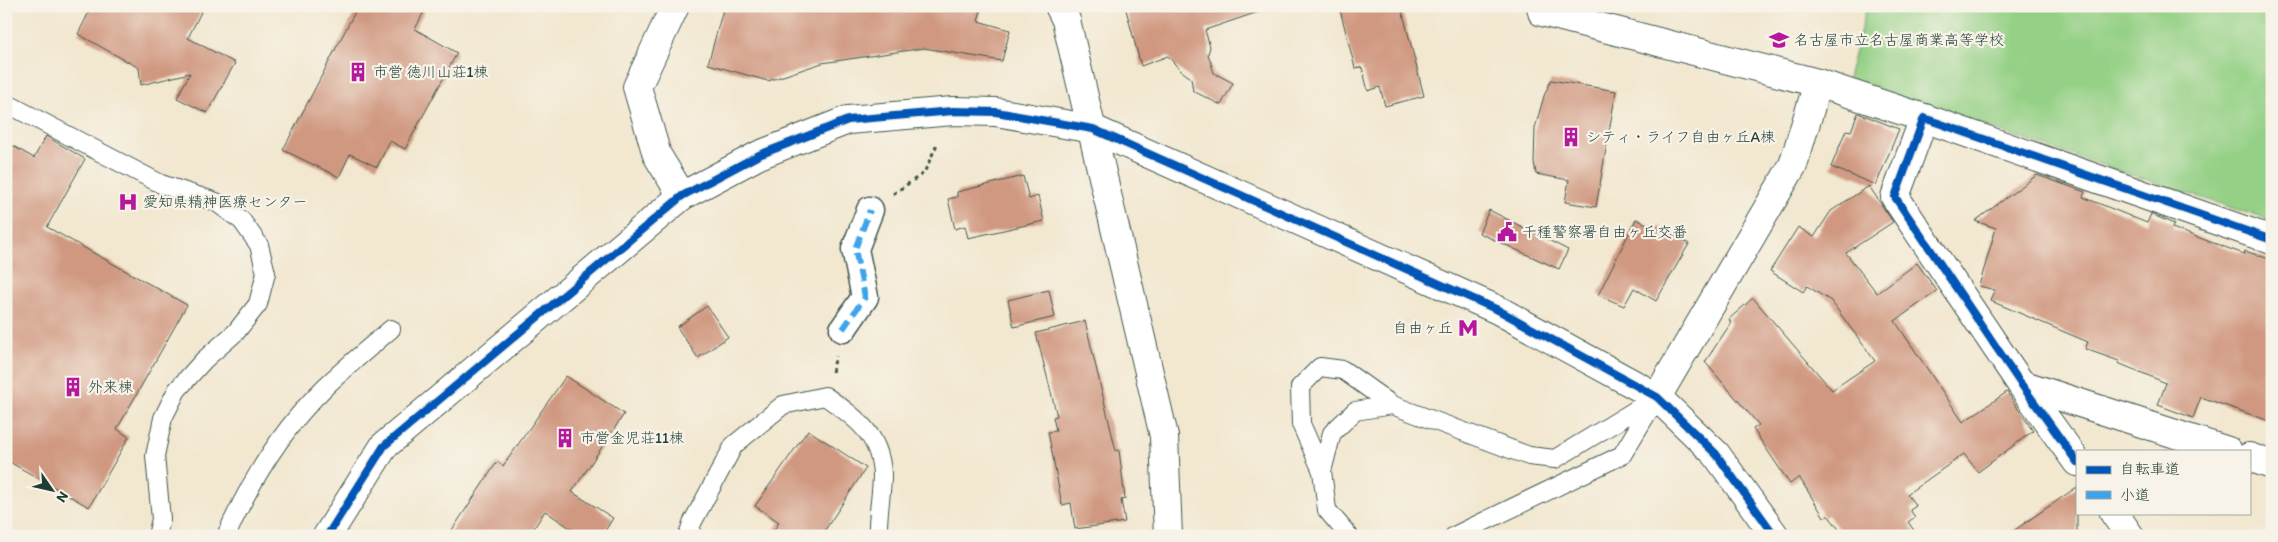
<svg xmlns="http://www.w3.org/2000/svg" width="2278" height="542" font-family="Itim,'Klee One',sans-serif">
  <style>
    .green { fill: #94d085; stroke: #5a865c }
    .building { fill: #d09880 }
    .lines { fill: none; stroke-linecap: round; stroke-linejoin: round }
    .service-casing { stroke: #3f564b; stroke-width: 20 }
    .pedestrian-casing { stroke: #3f564b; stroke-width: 29 }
    .minor-casing { stroke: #3f564b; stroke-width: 30 }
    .tertiary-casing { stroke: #3f564b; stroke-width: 30 }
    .path { stroke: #3f564b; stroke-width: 3; stroke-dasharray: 4 4; stroke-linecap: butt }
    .service { stroke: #fff; stroke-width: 18 }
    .pedestrian { stroke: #fff; stroke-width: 26 }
    .minor { stroke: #fff; stroke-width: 28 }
    .tertiary { stroke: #fff; stroke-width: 28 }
    .quiet { stroke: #3da4eb; stroke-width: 6; stroke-dasharray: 12 6; stroke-linecap: butt }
    .cycleway-casing { stroke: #f7f3e8; stroke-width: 11 }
    .cycleway { stroke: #0057b8; stroke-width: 8 }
    .labels { text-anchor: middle; stroke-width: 4.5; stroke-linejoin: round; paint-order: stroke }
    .poi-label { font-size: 15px; fill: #1f3d34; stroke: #f7f3e8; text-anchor: start }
  </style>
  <rect width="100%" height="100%" fill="#f7f3e8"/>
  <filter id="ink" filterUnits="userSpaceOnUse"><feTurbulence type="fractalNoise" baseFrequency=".02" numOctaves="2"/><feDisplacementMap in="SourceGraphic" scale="10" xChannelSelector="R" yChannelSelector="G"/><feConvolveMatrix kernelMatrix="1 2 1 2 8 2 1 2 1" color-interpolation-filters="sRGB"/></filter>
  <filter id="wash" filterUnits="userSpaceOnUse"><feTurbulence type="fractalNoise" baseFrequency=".0096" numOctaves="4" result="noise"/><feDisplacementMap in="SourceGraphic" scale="20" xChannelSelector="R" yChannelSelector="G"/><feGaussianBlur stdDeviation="1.12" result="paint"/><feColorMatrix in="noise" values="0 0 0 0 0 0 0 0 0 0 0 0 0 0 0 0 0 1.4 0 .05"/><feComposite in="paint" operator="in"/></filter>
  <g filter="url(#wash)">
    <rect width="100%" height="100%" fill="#f2e7cf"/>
    <!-- green -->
    <path class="green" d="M1867,6H2272V221L1847,81Z"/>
    <g id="blocks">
      <!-- building -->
      <g class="building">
        <path d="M92,6H204L188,38L235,63L207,113L177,98L190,73L141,85L139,68L78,34Z"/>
        <path d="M358,6H427L415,29L457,53L405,149L390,141L377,167L350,154L339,177L283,150Z"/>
        <path d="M724,6H982L978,21L1010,30L1002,61L924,48L822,63L768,81L708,64Z"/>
        <path d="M1125,6H1260L1261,11L1205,30L1210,47L1208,54L1214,73L1233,83L1221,105L1193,91L1191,78L1180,70L1168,56L1141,66Z"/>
        <path d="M1339,6H1401L1424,96L1385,106L1380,87L1368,91L1362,67L1355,68Z"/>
        <path d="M1551,80L1616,91L1596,207L1565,202L1569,180L1536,174L1534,162L1535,128L1544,96Z"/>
        <path d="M1858,113L1899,129L1876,185L1831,167L1846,130L1851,131Z"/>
        <path d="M46,136L85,159L47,227L187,305L117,429L129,437L89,507L6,460V142L34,158Z"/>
        <path d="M2037,175L2085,192L2083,197L2147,223L2151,214L2174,224L2172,228L2244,254L2245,251L2272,260V422L2201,397L2193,418L2158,405L2166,383L2118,363L2119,361L2085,349L2088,342L1991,301L1995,290L1979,286L1996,228L1975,221Z"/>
        <path d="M1023,176L1029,199L1038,196L1044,221L968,238L965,226L955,229L948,199L957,197V192Z"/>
        <path d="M1869,186L1893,222L1846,253L1877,293L1917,263L1937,291L1895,321L1963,422L2007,392L2033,431L1978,472L1964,454L1907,494L1916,506L1910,510L1915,517L1908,522L1918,536H1844L1828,515L1824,517L1799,477L1790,484L1753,429L1759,425L1705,362L1731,323L1729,319L1753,298L1832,390L1875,361L1831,301L1807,286L1803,292L1770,271L1798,227L1814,237L1831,211Z"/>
        <path d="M1489,210L1568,250L1559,269L1479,233Z"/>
        <path d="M1636,219L1657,229L1658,226L1689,244L1656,301L1634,288L1624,306L1598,295Z"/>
        <path d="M1049,290L1055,317L1014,327L1008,300Z"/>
        <path d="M707,306L728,337L698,358L677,327Z"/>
        <path d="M1085,321L1116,451L1119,450L1125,499L1121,500L1125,522L1075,529L1071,503L1062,505L1048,432L1056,431L1053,417L1057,416L1036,333Z"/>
        <path d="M566,376L624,414L572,492L613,518L602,536H582L545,511L529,536H448L497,462L503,466Z"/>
        <path d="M808,430L866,468L821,536H770L779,522L755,506Z"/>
        <path d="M2077,487V536H2006Z"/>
      </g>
    </g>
  </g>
  <g filter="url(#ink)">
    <use href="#blocks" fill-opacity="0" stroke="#3f564b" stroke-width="1"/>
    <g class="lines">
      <defs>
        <g id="service">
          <path d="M6,103L161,184L216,202L242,221L259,245L266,273L258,304L236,332L204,360L177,390L163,418L155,456L161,519L157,536"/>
          <path d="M1322,471L1301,424L1300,387L1320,367L1343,370L1392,405"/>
          <path d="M226,536C250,482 283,428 325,387C346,367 369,348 391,329"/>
          <path d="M688,536L692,523L734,445L783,405L825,396C855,417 880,434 882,474C882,495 877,515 878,536"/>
          <path d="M1349,536L1327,510L1322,471L1332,433L1355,411L1392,405L1529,456L1555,459L1657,397"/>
          <path d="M1454,536L1622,455L1655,400"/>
        </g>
        <path id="pedestrian" d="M843,329L865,297L855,249L870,210"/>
        <g id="minor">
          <path d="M675,6L637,87L657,155L682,196"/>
          <path d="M1541,6L1542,12L1818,83"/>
          <path d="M2021,384L2228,451"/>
          <path d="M1657,397L1793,165L1818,83L1924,118"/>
          <path d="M2249,457L2272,465"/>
          <path d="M2077,462L2021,384L1895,197L1924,118L2272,240"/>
          <path d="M2114,513L2130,536"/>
        </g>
        <g id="tertiary">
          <path d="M1059,6L1066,20L1164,436L1168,536"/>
          <path d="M327,536L384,446L682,196L759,155L848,120L953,111L996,112L1093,129L1498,310L1657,397L1716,454L1775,536"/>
        </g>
      </defs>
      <!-- service casing -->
      <use href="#service" class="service-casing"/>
      <!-- pedestrian casing -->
      <use href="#pedestrian" class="pedestrian-casing"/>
      <!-- minor casing -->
      <use href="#minor" class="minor-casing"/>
      <!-- tertiary casing -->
      <use href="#tertiary" class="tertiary-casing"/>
      <!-- path -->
      <g class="path">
        <path d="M893,194L924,173L938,142"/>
        <path d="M832,372L836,356"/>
      </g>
      <!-- service -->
      <use href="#service" class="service"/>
      <!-- pedestrian -->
      <use href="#pedestrian" class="pedestrian"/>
      <!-- minor -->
      <use href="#minor" class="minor"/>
      <!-- tertiary -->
      <use href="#tertiary" class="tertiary"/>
      <!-- quiet -->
      <path class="quiet" d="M843,329L865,297L855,249L870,210"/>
      <defs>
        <g id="cycleway">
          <path d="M2077,462L2021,384L1895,197L1924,118L2272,240"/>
          <path d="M327,536L384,446L682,196L759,155L848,120L953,111L996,112L1093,129L1498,310L1657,397L1716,454L1775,536"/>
        </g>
      </defs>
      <!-- cycleway casing -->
      <use href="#cycleway" class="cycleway-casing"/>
      <!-- cycleway -->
      <use href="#cycleway" class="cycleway"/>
    </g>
  </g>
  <!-- icons -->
  <defs>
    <symbol id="school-bare" viewBox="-9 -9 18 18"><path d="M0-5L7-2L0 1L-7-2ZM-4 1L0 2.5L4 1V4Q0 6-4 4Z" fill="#b5179e" stroke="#f7f3e8" stroke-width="2.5" paint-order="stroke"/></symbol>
    <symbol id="building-bare" viewBox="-9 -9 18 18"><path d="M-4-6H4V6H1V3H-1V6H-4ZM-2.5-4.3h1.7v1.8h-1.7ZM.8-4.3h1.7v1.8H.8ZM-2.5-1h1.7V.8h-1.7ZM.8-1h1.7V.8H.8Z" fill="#b5179e" stroke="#f7f3e8" stroke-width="2.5" paint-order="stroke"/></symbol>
    <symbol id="hospital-bare" viewBox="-9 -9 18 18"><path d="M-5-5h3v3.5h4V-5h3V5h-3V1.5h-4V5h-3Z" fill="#b5179e" stroke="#f7f3e8" stroke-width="2.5" paint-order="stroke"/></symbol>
    <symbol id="civic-bare" viewBox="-9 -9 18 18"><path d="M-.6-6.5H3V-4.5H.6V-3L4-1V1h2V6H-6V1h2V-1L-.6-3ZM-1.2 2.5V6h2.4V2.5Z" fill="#b5179e" stroke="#f7f3e8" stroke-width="2.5" paint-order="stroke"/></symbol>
    <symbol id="metro-bare" viewBox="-9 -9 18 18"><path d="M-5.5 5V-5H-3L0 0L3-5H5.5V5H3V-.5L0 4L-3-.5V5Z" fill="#b5179e" stroke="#f7f3e8" stroke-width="2.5" paint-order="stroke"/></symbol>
  </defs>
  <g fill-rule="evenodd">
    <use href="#school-bare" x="1765" y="26" width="28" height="28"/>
    <use href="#building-bare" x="344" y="58" width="28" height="28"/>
    <use href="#building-bare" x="1557" y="123" width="28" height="28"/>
    <use href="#hospital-bare" x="114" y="188" width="28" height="28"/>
    <use href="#civic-bare" x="1493" y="218" width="28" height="28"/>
    <use href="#metro-bare" x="1454" y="314" width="28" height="28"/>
    <use href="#building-bare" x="59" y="373" width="28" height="28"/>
    <use href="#building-bare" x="551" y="424" width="28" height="28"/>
  </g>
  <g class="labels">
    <!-- poi labels -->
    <g class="poi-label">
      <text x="1794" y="45">名古屋市立名古屋商業高等学校</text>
      <text x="373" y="77">市営 徳川山荘1棟</text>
      <text x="1586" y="142">シティ・ライフ自由ヶ丘A棟</text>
      <text x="143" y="207">愛知県精神医療センター</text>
      <text x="1522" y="237">千種警察署自由ヶ丘交番</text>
      <text x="1453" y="333" text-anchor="end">自由ヶ丘</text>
      <text x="88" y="392">外来棟</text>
      <text x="580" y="443">市営金児荘11棟</text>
    </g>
  </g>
  <!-- margin -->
  <rect width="2278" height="542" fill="none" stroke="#f7f3e8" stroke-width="25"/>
  <!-- legend -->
  <rect x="2076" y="450" width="175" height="65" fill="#f7f3e8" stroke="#a1aaa0"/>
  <rect x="2086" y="466" width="25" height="8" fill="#0057b8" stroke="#a1aaa0"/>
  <text x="2120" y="474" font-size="15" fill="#1f3d34">自転車道</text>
  <rect x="2086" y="491" width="25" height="8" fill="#3da4eb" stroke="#a1aaa0"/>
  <text x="2120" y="500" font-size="15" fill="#1f3d34">小道</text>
  <!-- north arrow -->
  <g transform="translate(52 490) rotate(124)" stroke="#f7f3e8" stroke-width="4" paint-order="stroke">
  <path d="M0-4L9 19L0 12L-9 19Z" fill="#1f3d34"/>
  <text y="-8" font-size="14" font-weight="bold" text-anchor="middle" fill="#1f3d34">N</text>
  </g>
</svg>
